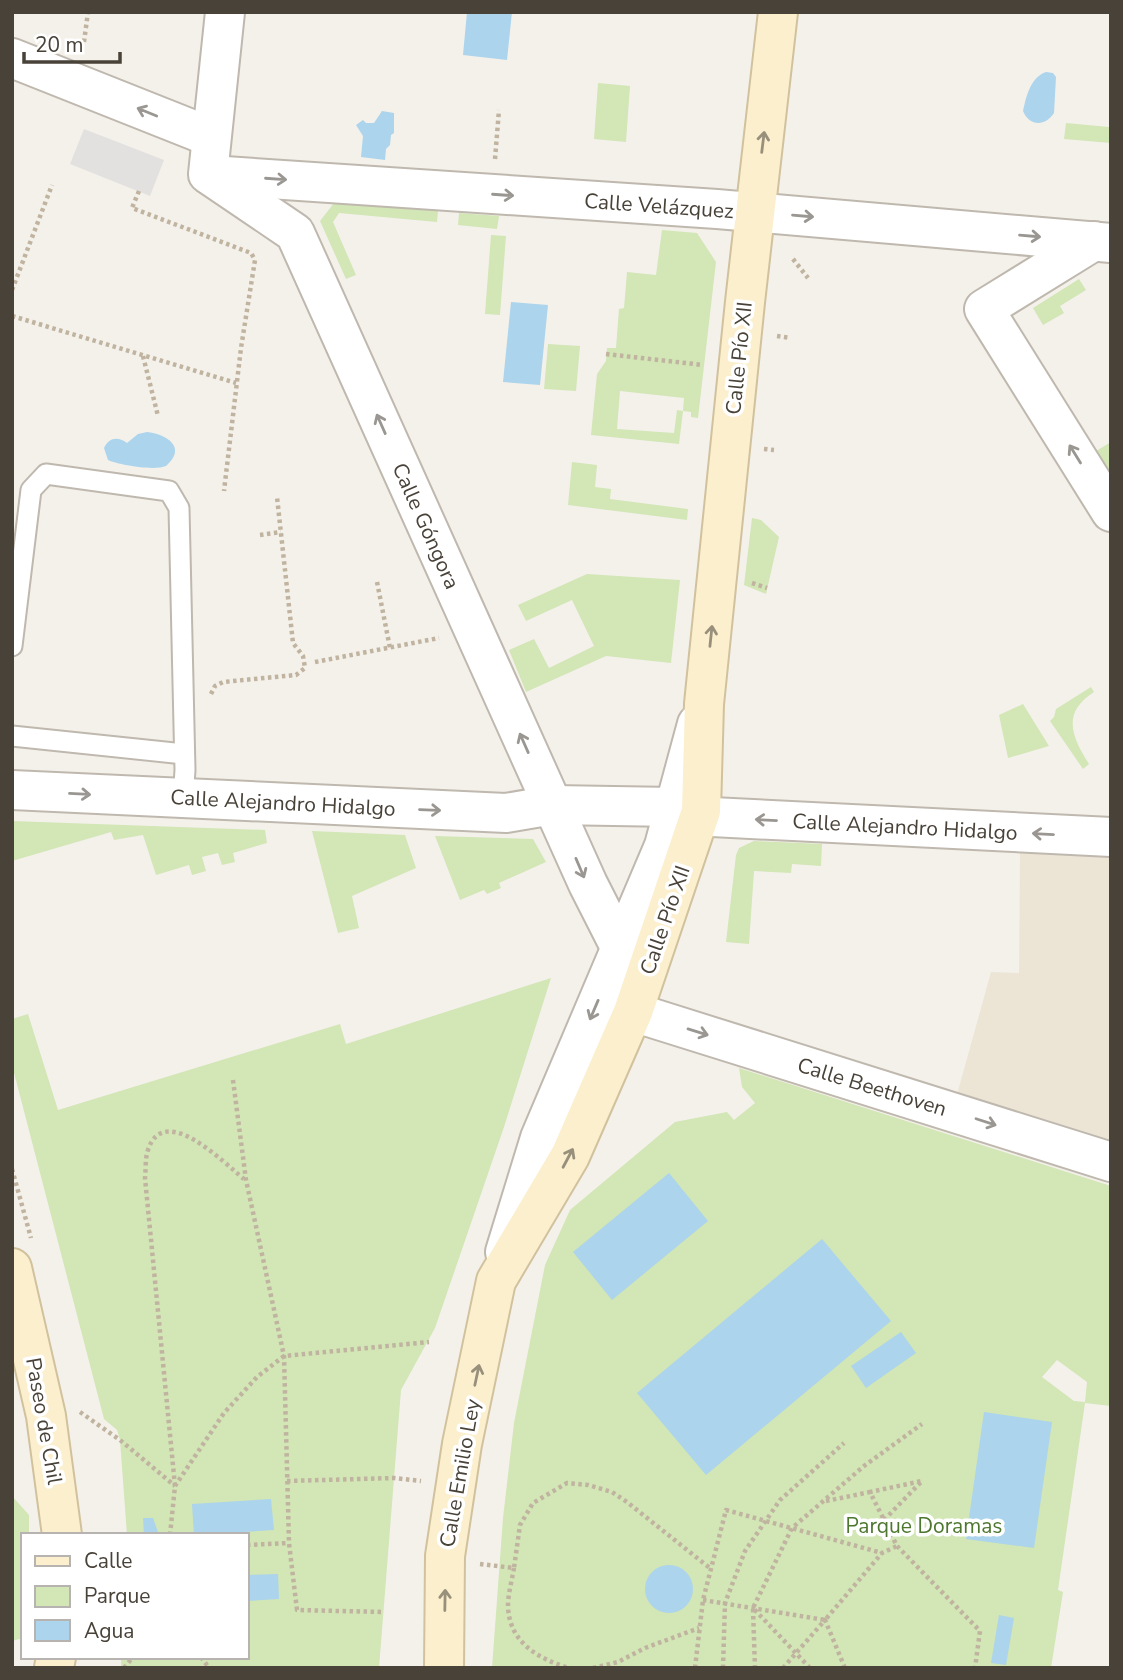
<svg xmlns="http://www.w3.org/2000/svg" width="1123" height="1680" font-family="'Nunito Sans',sans-serif">
  <style>
    .education { fill: #ece5d6 }
    .green { fill: #d2e6b6; fill-rule: evenodd }
    .parking { fill: #e3e1df }
    .water { fill: #acd4ec }
    .lines { fill: none; stroke-linecap: round; stroke-linejoin: round }
    .lane-casing { stroke: #bfb8ae; stroke-width: 23 }
    .street-casing { stroke: #bfb8ae; stroke-width: 42 }
    .secondary-casing { stroke: #d1c29d; stroke-width: 42 }
    .path { stroke: #c0b4a0; stroke-width: 4.5; stroke-dasharray: 3.5 3.5; stroke-linecap: butt }
    .lane { stroke: #fff; stroke-width: 19 }
    .street { stroke: #fff; stroke-width: 38 }
    .secondary { stroke: #fbefce; stroke-width: 38 }
    .oneway { stroke: #9a9792 }
    .oneway2 { stroke: #99907c }
    .labels { text-anchor: middle; stroke-width: 7; stroke-linejoin: round; paint-order: stroke }
    .street-label { font-size: 21px; fill: #484239; stroke: #fff }
    .park-label { font-size: 21px; fill: #4d772f; stroke: #fff }
  </style>
  <rect width="100%" height="100%" fill="#f4f1eb"/>
  <!-- education -->
  <path class="education" d="M1020,853L1111,857V1146L956,1098L991,972L1019,973Z"/>
  <!-- green -->
  <g class="green">
    <path d="M598,83L630,86L626,142L594,139Z"/>
    <path d="M1111,112V143L1064,139L1066,123L1109,127Z"/>
    <path d="M334,203L438,211L437,222L339,213L333,222L356,275L346,279L320,221Z"/>
    <path d="M459,213L499,216L497,229L458,225Z"/>
    <path d="M662,230L697,233L716,262L698,418L691,417V412L683,411L679,444L591,435L597,374L606,361L607,348H616L619,309L624,308L627,272L656,275ZM620,391L684,398L683,411L677,410L674,433L617,429Z"/>
    <path d="M491,235L506,236L500,315L485,314Z"/>
    <path d="M1079,279L1086,290L1060,306L1064,313L1043,325L1033,308Z"/>
    <path d="M548,344L580,346L576,391L544,389Z"/>
    <path d="M1111,442V475L1096,451Z"/>
    <path d="M572,462L597,465L595,487L611,489L610,499L688,509L687,520L568,505Z"/>
    <path d="M752,518L761,520L779,537L766,594L744,585Z"/>
    <path d="M587,574L680,580L671,663L606,656L526,692L509,650L534,639L549,668L594,646L572,600L526,621L518,605Z"/>
    <path d="M1091,687L1094,692C1061,713 1072,737 1089,764L1083,769L1050,721L1054,717L1056,709Z"/>
    <path d="M1023,704L1049,746L1008,758L999,715Z"/>
    <path d="M12,821L265,830L267,843L233,853L235,862L222,865L218,853L202,857L206,871L192,875L189,865L156,875L143,835L114,840L111,832L12,861Z"/>
    <path d="M312,831L405,835L416,868L352,896L359,928L338,933Z"/>
    <path d="M435,836L533,839L546,862L499,883L501,888L487,894L484,890L460,900Z"/>
    <path d="M754,841L822,844L821,866L792,864L791,873L754,871L749,944L726,942L736,855L739,848Z"/>
    <path d="M551,978L504,1127L435,1328L401,1390L379,1668H121V1657H247V1535H127L120,1440L117,1430L104,1419L12,1065V1019L28,1014L58,1110L340,1024L346,1044Z"/>
    <path d="M739,1068L1111,1186V1406L1085,1403L1058,1590L1063,1592L1051,1668H492L503,1518L514,1423L545,1265L570,1210L675,1122L727,1112L734,1120L755,1103L742,1087ZM1057,1360L1087,1382L1085,1402L1074,1401L1042,1377Z"/>
    <path d="M12,1496L29,1515V1535H23V1638L12,1641Z"/>
  </g>
  <!-- parking -->
  <path class="parking" d="M84,129L164,160L150,196L70,164Z"/>
  <!-- water -->
  <g class="water">
    <path d="M467,12H512L507,60L463,55Z"/>
    <path d="M1046,72L1053,73L1056,77L1054,113C1045,127 1029,126 1023,111C1026,96 1031,77 1046,72Z"/>
    <path d="M382,111L394,113V133L391,135L390,145L386,149L385,160L361,157L363,136L356,125L363,120L366,123H374Z"/>
    <path d="M511,302L548,305L540,385L503,382Z"/>
    <path d="M147,432C166,434 188,447 166,466C154,471 119,465 108,460L104,448C109,438 117,436 127,443L138,434Z"/>
    <path d="M669,1173L708,1221L612,1300L573,1252Z"/>
    <path d="M822,1239L891,1321L706,1475L637,1393Z"/>
    <path d="M901,1332L916,1353L866,1388L851,1366Z"/>
    <path d="M984,1412L1052,1422L1034,1548L966,1539Z"/>
    <path d="M271,1499L274,1530L194,1535L192,1504Z"/>
    <path d="M143,1518H153L159,1535H144Z"/>
    <circle cx="669" cy="1589" r="24"/>
    <path d="M278,1574L279,1599L247,1601V1575Z"/>
    <path d="M999,1615L1014,1618L1006,1665L991,1663Z"/>
  </g>
  <g class="lines">
    <defs>
      <g id="lane">
        <path d="M12,646L31,490L46,474L169,491L179,508L185,770L183,799"/>
        <path d="M12,736L184,754"/>
      </g>
      <g id="street">
        <path d="M225,12L208,174L295,233L588,884L620,947"/>
        <path d="M12,58L211,137"/>
        <path d="M210,175L717,209L1111,243"/>
        <path d="M1094,241L984,309L1111,512"/>
        <path d="M12,790L506,813L553,805L674,807L701,811L712,817L1111,837"/>
        <path d="M633,1012L1111,1162"/>
        <path d="M505,1252L540,1138L664,846L697,724"/>
      </g>
      <g id="secondary">
        <path d="M12,1268L46,1416L62,1535"/>
        <path d="M54,1668L56,1657"/>
        <path d="M444,1668L445,1556L462,1444L496,1281L570,1156L633,1012L701,811L704,704L745,302L778,12"/>
      </g>
    </defs>
    <!-- lane casing -->
    <use href="#lane" class="lane-casing"/>
    <!-- street casing -->
    <use href="#street" class="street-casing"/>
    <!-- secondary casing -->
    <use href="#secondary" class="secondary-casing"/>
    <!-- path -->
    <g class="path">
      <path d="M84,42L88,12"/>
      <path d="M495,159L499,110"/>
      <path d="M139,191L132,208L251,253L255,260L241,348L224,491"/>
      <path d="M793,259L808,278"/>
      <path d="M12,290L52,185"/>
      <path d="M12,316L236,383"/>
      <path d="M777,336L790,338"/>
      <path d="M606,354L703,365"/>
      <path d="M143,356L158,416"/>
      <path d="M764,449L774,450"/>
      <path d="M260,535L281,532"/>
      <path d="M377,582L390,648"/>
      <path d="M752,583L767,588"/>
      <path d="M315,662L439,638"/>
      <path d="M211,694L215,686L223,682L296,675L305,668L303,656L293,643L277,497"/>
      <path d="M233,1080L246,1180L284,1356L289,1543L297,1610L384,1612"/>
      <path d="M12,1169L31,1238"/>
      <path d="M80,1412L120,1440L175,1486"/>
      <path d="M287,1481L394,1478L421,1481"/>
      <path d="M175,1486L145,1178C146,1169 145,1158 148,1150C164,1101 224,1163 244,1179"/>
      <path d="M826,1501L870,1492"/>
      <path d="M884,1520L922,1481L870,1492L897,1546L980,1631L975,1668"/>
      <path d="M170,1535L175,1486L224,1413L257,1377L284,1356L429,1342"/>
      <path d="M247,1545L289,1543"/>
      <path d="M480,1564L514,1568L520,1525L533,1503L567,1483L588,1485L612,1492L627,1502L711,1569"/>
      <path d="M514,1568C512,1580 508,1594 508,1606C509,1643 539,1659 569,1668"/>
      <path d="M703,1600L825,1620L882,1553L897,1546"/>
      <path d="M753,1609L755,1668"/>
      <path d="M201,1657L209,1668"/>
      <path d="M124,1668L133,1657"/>
      <path d="M593,1668L618,1662L645,1648L699,1628"/>
      <path d="M695,1668L703,1600L726,1510L882,1553"/>
      <path d="M723,1668L725,1603L745,1551L780,1500L844,1443"/>
      <path d="M783,1668L825,1620L845,1668"/>
      <path d="M810,1668L753,1608L792,1528L864,1466L922,1424"/>
    </g>
    <!-- lane -->
    <use href="#lane" class="lane"/>
    <!-- street -->
    <use href="#street" class="street"/>
    <!-- secondary -->
    <use href="#secondary" class="secondary"/>
  </g>
  <!-- one-way arrows -->
  <defs><path id="oneway-shaft" d="M-6 0H5M1.5-3L5.5 0L1.5 3" fill="none" stroke-width="1.6" stroke-linecap="round" stroke-linejoin="round" transform="scale(1.75)"/></defs>
  <g class="oneway">
    <use href="#oneway-shaft" transform="translate(147 112) rotate(-158)"/>
    <use href="#oneway-shaft" transform="translate(276 179) rotate(4)"/>
    <use href="#oneway-shaft" transform="translate(503 195) rotate(4)"/>
    <use href="#oneway-shaft" transform="translate(803 216) rotate(5)"/>
    <use href="#oneway-shaft" transform="translate(1030 236) rotate(5)"/>
    <use href="#oneway-shaft" transform="translate(381 424) rotate(-114)"/>
    <use href="#oneway-shaft" transform="translate(1075 454) rotate(-122)"/>
    <use href="#oneway-shaft" transform="translate(524 743) rotate(-114)"/>
    <use href="#oneway-shaft" transform="translate(80 794) rotate(3)"/>
    <use href="#oneway-shaft" transform="translate(430 810) rotate(2)"/>
    <use href="#oneway-shaft" transform="translate(766 820) rotate(-177)"/>
    <use href="#oneway-shaft" transform="translate(1043 834) rotate(-177)"/>
    <use href="#oneway-shaft" transform="translate(580 868) rotate(67)"/>
    <use href="#oneway-shaft" transform="translate(594 1010) rotate(113)"/>
    <use href="#oneway-shaft" transform="translate(698 1032) rotate(17)"/>
    <use href="#oneway-shaft" transform="translate(986 1122) rotate(18)"/>
  </g>
  <g class="oneway2">
    <use href="#oneway-shaft" transform="translate(763 142) rotate(-83)"/>
    <use href="#oneway-shaft" transform="translate(711 636) rotate(-84)"/>
    <use href="#oneway-shaft" transform="translate(568 1158) rotate(-62)"/>
    <use href="#oneway-shaft" transform="translate(477 1375) rotate(-78)"/>
    <use href="#oneway-shaft" transform="translate(445 1600) rotate(-89)"/>
  </g>
  <g class="labels">
    <!-- street labels -->
    <g class="street-label">
      <text transform="translate(659 206) rotate(4)" y="7">Calle Velázquez</text>
      <text transform="translate(739 358) rotate(-84)" y="7">Calle Pío XII</text>
      <text transform="translate(426 526) rotate(66)" y="7">Calle Góngora</text>
      <text transform="translate(283 803) rotate(3)" y="7">Calle Alejandro Hidalgo</text>
      <text transform="translate(905 827) rotate(3)" y="7">Calle Alejandro Hidalgo</text>
      <text transform="translate(665 920) rotate(-71)" y="7">Calle Pío XII</text>
      <text transform="translate(872 1087) rotate(17)" y="7">Calle Beethoven</text>
      <text transform="translate(44 1421) rotate(80)" y="7">Paseo de Chil</text>
      <text transform="translate(460 1473) rotate(-80)" y="7">Calle Emilio Ley</text>
    </g>
    <!-- park labels -->
    <g class="park-label">
      <text x="924" y="1533">Parque Doramas</text>
    </g>
  </g>
  <!-- border -->
  <rect width="1123" height="1680" fill="none" stroke="#484239" stroke-width="28"/>
  <!-- legend -->
  <rect x="21" y="1533" width="228" height="126" fill="#ffffff" stroke="#b6b3b0" stroke-width="2"/>
  <rect x="35" y="1556" width="35" height="10" fill="#fbefce" stroke="#b6b3b0" stroke-width="2"/>
  <text x="84" y="1568" font-size="21" fill="#484239">Calle</text>
  <rect x="35" y="1586" width="35" height="21" fill="#d2e6b6" stroke="#b6b3b0" stroke-width="2"/>
  <text x="84" y="1603" font-size="21" fill="#484239">Parque</text>
  <rect x="35" y="1620" width="35" height="21" fill="#acd4ec" stroke="#b6b3b0" stroke-width="2"/>
  <text x="84" y="1638" font-size="21" fill="#484239">Agua</text>
  <!-- scale -->
  <path d="M24 52v10h96v-10" fill="none" stroke="#484239" stroke-width="3.5"/>
  <text x="35" y="52" font-size="21" fill="#484239" stroke="#ffffff" stroke-width="5" paint-order="stroke">20 m</text>
</svg>
